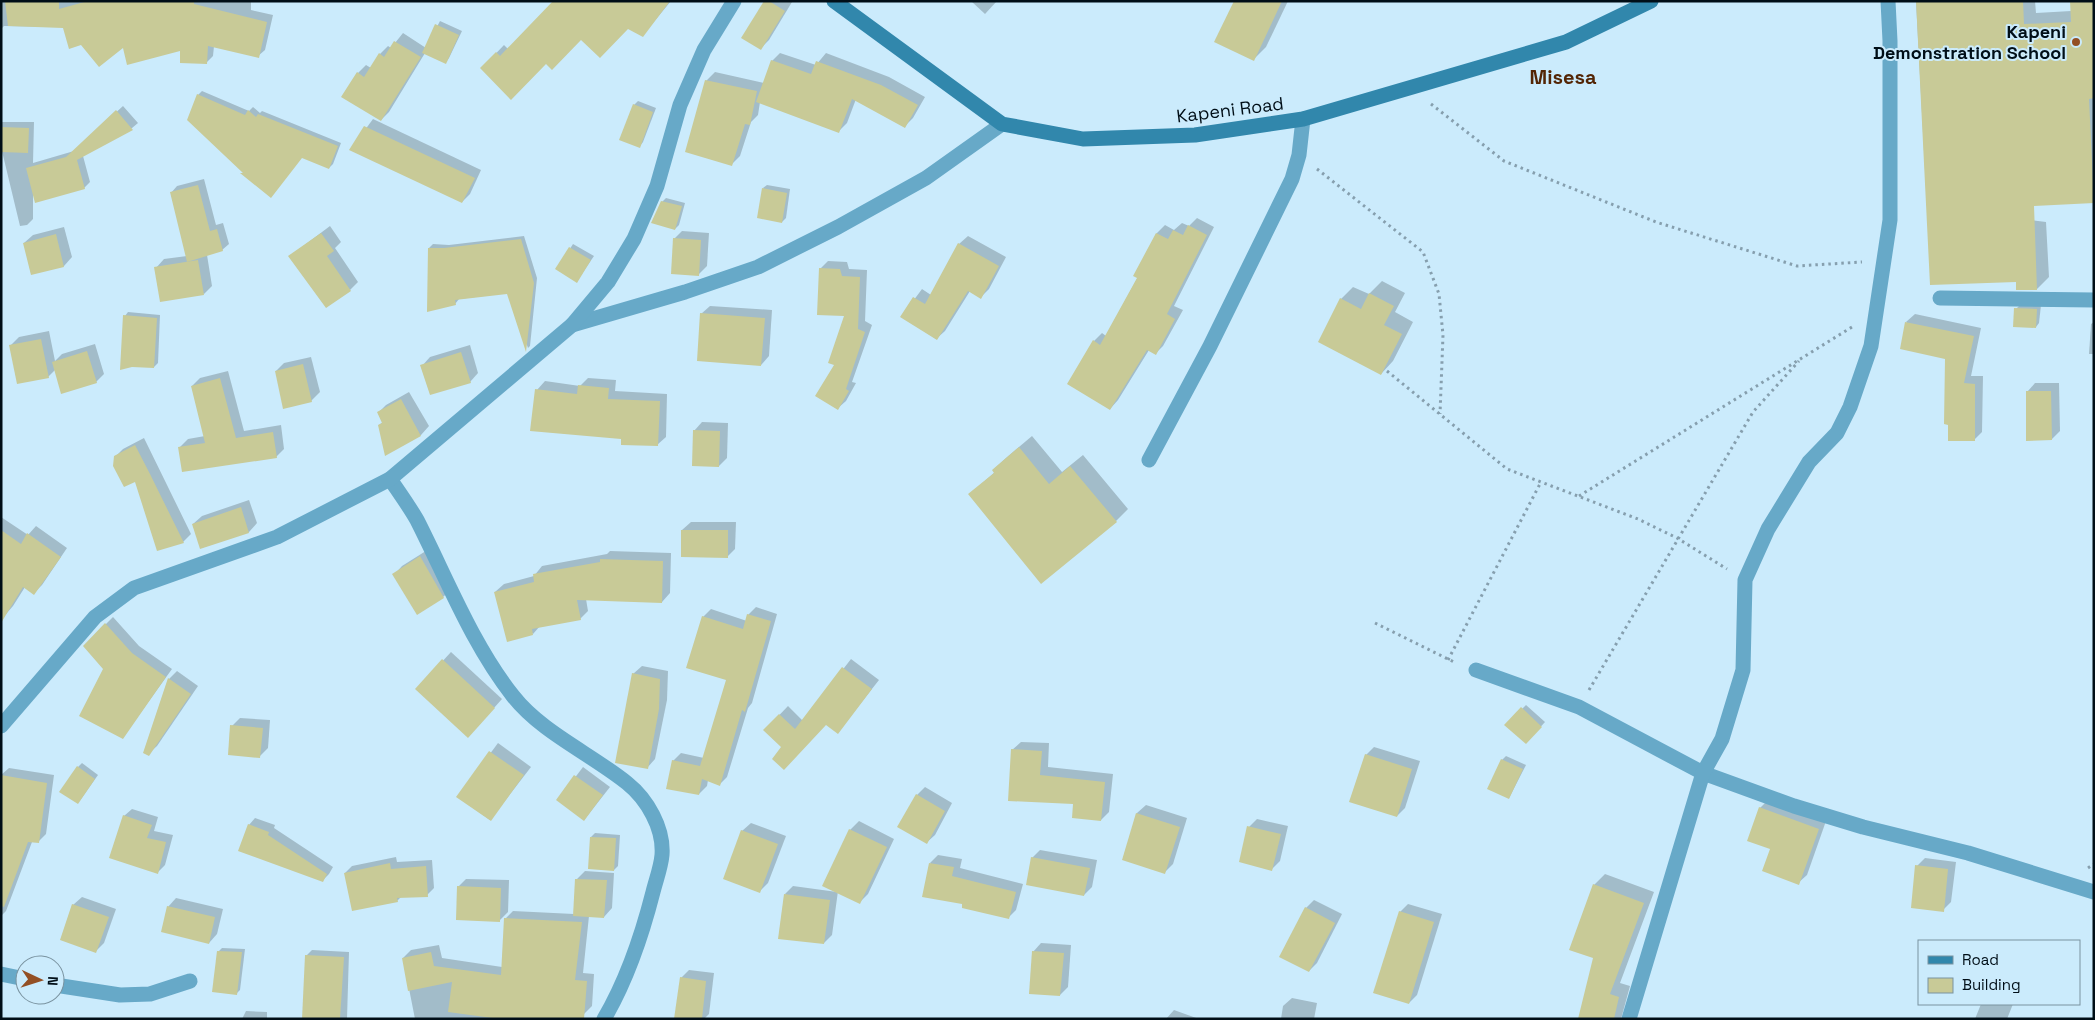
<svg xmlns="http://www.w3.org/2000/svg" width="2095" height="1020" font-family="'Space Grotesk',sans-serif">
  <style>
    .shadow { fill: #0003 }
    .building { fill: #c8ca97 }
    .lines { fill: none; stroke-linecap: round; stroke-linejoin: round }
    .path { stroke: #869fae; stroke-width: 3; stroke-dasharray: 2.5 4; stroke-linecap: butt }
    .minor { stroke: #67a9c8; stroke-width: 15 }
    .secondary { stroke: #3187ac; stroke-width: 15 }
    .poi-dot { fill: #934f24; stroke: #cbebfc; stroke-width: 2 }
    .labels { text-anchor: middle; stroke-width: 4; stroke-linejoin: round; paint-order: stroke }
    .poi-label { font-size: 18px; font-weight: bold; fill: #000e17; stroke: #cbebfc; text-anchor: end }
    .street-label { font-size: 18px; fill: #000e17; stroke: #cbebfc }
    .quarter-label { font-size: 20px; font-weight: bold; fill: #532505; stroke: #cbebfc }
  </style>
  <rect width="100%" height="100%" fill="#cbebfc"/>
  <!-- shadow -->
  <g class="shadow">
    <path d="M1,1H251V10L273,15L265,50L258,56L214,46L213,56L207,62L181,49L82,44L64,27L4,26L1,29Z"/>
    <path d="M642,1H671L643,35L628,28L581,39L546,63L482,68L504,45L508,49Z"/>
    <path d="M765,1L792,2L769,40L761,48Z"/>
    <path d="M971,1H997L985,14Z"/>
    <path d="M1235,1H1288L1266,47L1253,60Z"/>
    <path d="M1916,1H2035L2036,13L2071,11V1H2094V201L1968,209V212L2046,222L2049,277L2037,289L2017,288L2018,281L1931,283Z"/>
    <path d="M440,21L462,31L449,58L446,62L425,53L389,112L381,120L358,73L366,65L371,68L380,54L388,46L391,48L403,33L426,48Z"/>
    <path d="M780,53L816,65L826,53L889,77L925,97L913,118L905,126L856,99L847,123L839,131L760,102L758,115L751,122L740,156L732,164L706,81L715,72L764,83L772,61Z"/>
    <path d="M202,91L249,111L253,107L260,113L262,111L341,143L333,164L329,168L302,157L242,173L244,172L198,95Z"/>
    <path d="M638,101L656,108L643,142L640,146L634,105Z"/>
    <path d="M123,106L138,123L132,128L83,156L90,182L84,188L33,195V219L27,225L20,226L1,147V122H34L33,163L74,151Z"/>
    <path d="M373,119L481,170L470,194L462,202L351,149Z"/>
    <path d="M204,179L216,225L223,223L229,244L222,250L207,255L212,286L204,294L156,268L164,259L187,256L171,193L177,186Z"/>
    <path d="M767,185L790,189L786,218L782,222L763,188Z"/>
    <path d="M666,198L685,203L679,225L675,229L662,202Z"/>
    <path d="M1197,218L1214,227L1174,306L1183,310L1163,346L1155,354L1149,350L1118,400L1110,409L1094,341L1102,333L1106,336L1138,277L1157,233L1165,225L1174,230L1182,223L1189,226Z"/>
    <path d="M330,226L341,242L335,248L358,282L350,290L290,256Z"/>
    <path d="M64,227L72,257L64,266L31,273L24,243L33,235Z"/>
    <path d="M682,231L709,233L707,266L699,274L674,239Z"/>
    <path d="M524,236L537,278L530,346L528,348L508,293L459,299L455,304L429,248L433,244L449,245Z"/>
    <path d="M968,236L1006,257L989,289L981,297L970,291L945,331L936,339L902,316L922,289L931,295L959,244Z"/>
    <path d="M573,244L594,256L577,281L557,269Z"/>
    <path d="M828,261L847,262L849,269L867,270L865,321L872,325L852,382L856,383L846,401L838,408L836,364L846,315L820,269Z"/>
    <path d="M1382,281L1405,293L1395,312L1413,322L1393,361L1381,374L1341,299L1353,287L1369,294Z"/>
    <path d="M2020,305H2041L2039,323L2036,327L2016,309Z"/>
    <path d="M710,306L772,310L769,356L761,365L701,314Z"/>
    <path d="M128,312L160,315L158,363L154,367L125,316Z"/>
    <path d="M1915,314L1981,328L1971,376H1983L1982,432L1974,440L1946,358L1906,322Z"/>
    <path d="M2094,322V354H2089L2091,324Z"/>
    <path d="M49,331L55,361L62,354L95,344L104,374L96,382L56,369L48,377L11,345L19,337Z"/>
    <path d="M470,345L478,373L470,382L422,366L430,357Z"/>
    <path d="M311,357L320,392L311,401L276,371L284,363Z"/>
    <path d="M228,371L244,431L281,425L284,449L276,457L180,447L188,439L205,436L192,386L200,378Z"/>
    <path d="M588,378L616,380L615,391L667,394L666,437L657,445L622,438L537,390L545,381L580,386Z"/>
    <path d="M2035,383H2059L2060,431L2052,439L2027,392Z"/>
    <path d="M409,392L429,426L421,435L386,454L379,425L383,422L378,413L386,405Z"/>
    <path d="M702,422L728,423L727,458L719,466L694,431Z"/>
    <path d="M1032,436L1062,472L1083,455L1128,509L1116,521L970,494L995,472L993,470L1006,458Z"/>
    <path d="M144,438L191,534L183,542L136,480L115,457L123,449Z"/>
    <path d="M249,500L257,523L249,532L201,548L193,524L202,516Z"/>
    <path d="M1,517L28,535L36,526L67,548L42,585L34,593L25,587L13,606L6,614L1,611Z"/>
    <path d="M691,522H736L735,549L727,557L682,530Z"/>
    <path d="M429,549L452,589L443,597L418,613L394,575L402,566Z"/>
    <path d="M610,551L671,553L670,593L662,602L586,599L588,611L580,619L540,626L533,634L495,592L504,584L534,576L542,566L607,554Z"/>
    <path d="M756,607L777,614L752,703L748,708L727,777L720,784L708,780L707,786L699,794L673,761L681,753L704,758L727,679L703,617L711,609L747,621L748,615Z"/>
    <path d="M113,617L139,646L172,669L123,737L105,669L84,646Z"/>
    <path d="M451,652L502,699L476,728L417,689Z"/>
    <path d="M851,659L879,680L838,732L826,723L783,747L765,730L788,706L803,721Z"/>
    <path d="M642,666L668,671L667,700L655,759L647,768L633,674Z"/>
    <path d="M177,671L198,686L157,746L148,754L169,679Z"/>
    <path d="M1526,705L1545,722L1526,743L1506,725Z"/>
    <path d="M240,718L270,720L268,748L260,756L232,726Z"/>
    <path d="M1021,742L1049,743L1048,767L1113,774L1109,812L1101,820L1074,803L1010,800L1012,750Z"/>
    <path d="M498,743L531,767L490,820L458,797Z"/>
    <path d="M1374,747L1420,761L1405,808L1397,816L1366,755Z"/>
    <path d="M1506,756L1526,765L1509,798L1502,760Z"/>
    <path d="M82,763L98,775L81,799L78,767Z"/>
    <path d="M583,767L610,787L584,820L558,800Z"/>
    <path d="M9,768L54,775L46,834L38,842H32L6,911L1,916V775Z"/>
    <path d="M925,787L952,803L935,835L926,843L917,795Z"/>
    <path d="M1768,800L1826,821L1807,875L1798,883L1760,808Z"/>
    <path d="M1146,805L1187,818L1173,864L1165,872L1123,859L1137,813Z"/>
    <path d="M132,809L158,817L154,831L173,835L165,865L158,872L124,816Z"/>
    <path d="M255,818L275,825L274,828L333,867L329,874L323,880L249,825Z"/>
    <path d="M1257,819L1288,826L1280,861L1272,869L1249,827Z"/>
    <path d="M859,821L894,839L868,894L860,902L838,891L832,935L824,943L785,894L793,886L837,892L824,885L850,830Z"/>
    <path d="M751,823L786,836L768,883L760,891L742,831Z"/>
    <path d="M595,833L620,835L618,866L614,870L591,837Z"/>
    <path d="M1040,850L1097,860L1092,887L1084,895L1032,858Z"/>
    <path d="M938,855L962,859L960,868L1023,884L1016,910L1008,918L964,903L930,863Z"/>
    <path d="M396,857L397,862L432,860L434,888L427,895L401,897L397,901L345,873L352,866Z"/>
    <path d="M1925,858L1956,862L1951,902L1943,910L1917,866Z"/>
    <path d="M585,871L614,873L612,908L604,917L589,916L583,973L594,974L592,1006L584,1014L561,1019H415L403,958L411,950L439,945L442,958L502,967L505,919L513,911L574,914L576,880Z"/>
    <path d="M1605,874L1654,892L1620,983L1630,986L1621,1019H1579L1595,958L1594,885Z"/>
    <path d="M466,879L509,880L508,912L500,920L458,887Z"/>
    <path d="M82,897L116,909L104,943L96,951L73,905Z"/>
    <path d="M176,898L223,909L217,934L209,943L168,907Z"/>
    <path d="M1314,900L1342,914L1317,963L1309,971L1306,908Z"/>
    <path d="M1408,904L1442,914L1417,995L1409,1003L1400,912Z"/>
    <path d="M1041,943L1071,945L1068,987L1060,995L1033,952Z"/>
    <path d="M222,948L245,949L240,990L236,994L218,952Z"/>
    <path d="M312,950L349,952L347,1019H303L306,956Z"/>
    <path d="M689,970L714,973L709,1014L704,1019H676L681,978Z"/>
    <path d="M1292,998L1317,1003L1314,1019H1281L1283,1006Z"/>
    <path d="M1981,1004H2013L2007,1019H1975Z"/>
    <path d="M1174,1010L1199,1019H1166Z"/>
    <path d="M246,1011L267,1012V1019H242Z"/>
  </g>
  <!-- building -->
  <g class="building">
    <path d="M5,1H59V9L88,1H194V4L267,22L259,58L208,46L207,64L180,63V51L127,65L123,48L99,67L81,45L69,49L63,28L8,26Z"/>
    <path d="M553,1H670L643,37L628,29L600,58L581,40L552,70L546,64L511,100L480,68L496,52L500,56Z"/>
    <path d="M764,1H769L785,11L761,50L741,38Z"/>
    <path d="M1234,1H1282L1254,61L1214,42Z"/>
    <path d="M1916,1H2023L2024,24L2071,22L2070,1H2094V98L2089,99L2094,203L2034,206L2037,290H2016V282L1930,285Z"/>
    <path d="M435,24L459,35L446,64L422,53Z"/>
    <path d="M394,41L421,57L381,121L341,97L357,72L364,77L379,53L384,57Z"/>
    <path d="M771,60L811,74L816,61L881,85L918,105L905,128L852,99L839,133L756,102Z"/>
    <path d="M705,80L757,91L750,125L745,124L732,166L685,152Z"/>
    <path d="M197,94L245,115L248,110L256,117L258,114L338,146L329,169L302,158L271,198L240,173H243L187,120Z"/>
    <path d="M633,104L653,112L640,148L619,140Z"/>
    <path d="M116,110L133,130L77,160L85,189L35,203L26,168L66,157Z"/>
    <path d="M364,126L475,178L462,203L349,150Z"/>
    <path d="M1,127L29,128L28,153L1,152Z"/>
    <path d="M198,185L210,231L217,229L223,251L187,262L170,192Z"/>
    <path d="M762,188L787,193L782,223L757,218Z"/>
    <path d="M661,201L682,206L675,230L651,223Z"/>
    <path d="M1188,225L1207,235L1167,314L1175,319L1156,355L1147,350L1110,410L1067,384L1093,340L1100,345L1137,278L1133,276L1156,233L1168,239L1173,230L1183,235Z"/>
    <path d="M321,233L334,251L327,256L351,291L326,308L288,256Z"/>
    <path d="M56,234L64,267L31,275L23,243Z"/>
    <path d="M673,238L701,240L699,276L671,274Z"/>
    <path d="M521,239L534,283L526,352L507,294L455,300L456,305L427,312L428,248H444Z"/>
    <path d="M958,243L999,266L981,299L968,291L937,340L900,317L913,297L925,304Z"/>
    <path d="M569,247L591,260L577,283L555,269Z"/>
    <path d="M198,260L204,295L160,302L154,267Z"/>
    <path d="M819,268L840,269L842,276L860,277L858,329L865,332L846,389L849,391L838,410L815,396L834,365L828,363L844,316L817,315Z"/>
    <path d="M1369,293L1394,306L1384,325L1402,334L1381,375L1318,342L1340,298L1361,309Z"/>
    <path d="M2014,308L2037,309L2036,328L2013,327Z"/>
    <path d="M700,313L765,318L761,366L697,361Z"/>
    <path d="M123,315L157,318L154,368L132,367L120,370Z"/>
    <path d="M1905,322L1974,336L1964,383L1975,384V441H1948V425L1944,424L1945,359L1900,349Z"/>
    <path d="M41,339L49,378L17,384L9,345Z"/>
    <path d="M87,351L97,383L61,394L52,362Z"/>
    <path d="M461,352L471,383L430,395L420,365Z"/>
    <path d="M303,364L312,402L283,409L275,371Z"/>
    <path d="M220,378L236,438L273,432L277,458L182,472L178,447L205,443L191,386Z"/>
    <path d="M578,385L609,388L608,399L660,401L658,446L621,445V439L530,431L535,389L577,394Z"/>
    <path d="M2026,391H2051L2052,440L2026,441Z"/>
    <path d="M401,399L421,436L385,456L378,425L382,423L377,412Z"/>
    <path d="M693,430L720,431L719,467L692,466Z"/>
    <path d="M135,445L150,474L184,543L157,551L135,482L124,487L113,466L114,456Z"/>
    <path d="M1019,447L1049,484L1070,466L1117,522L1041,584L968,494L994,473L992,470Z"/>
    <path d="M241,507L249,533L200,549L192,524Z"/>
    <path d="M1,530L21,544L27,533L61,557L34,595L23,587L1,623Z"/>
    <path d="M681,530H728V558L681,557Z"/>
    <path d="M420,556L444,598L417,615L392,574Z"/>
    <path d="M600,559L663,561L662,603L577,600L581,620L532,629L533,635L507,642L494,592L534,582L533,574L600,562Z"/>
    <path d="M747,614L771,621L745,712L742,710L720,786L702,779L699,795L666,789L672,760L700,766L726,680L686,668L702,616L743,629Z"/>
    <path d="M105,623L132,653L166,677L123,739L79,716L103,669L83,646Z"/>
    <path d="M442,659L495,708L468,738L415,689Z"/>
    <path d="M842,667L872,689L838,734L826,725L784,770L772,759L781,747L763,730L779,714L795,729Z"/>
    <path d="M632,673L660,679L659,709L648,769L615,763Z"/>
    <path d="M168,678L191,694L149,756L143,753Z"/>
    <path d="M1521,707L1542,727L1526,744L1504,725Z"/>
    <path d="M230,725L263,728L260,758L228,755Z"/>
    <path d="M1011,749L1042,751L1040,775L1105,782L1101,821L1072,818L1073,804L1008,801Z"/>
    <path d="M489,751L524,775L491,821L456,797Z"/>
    <path d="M1365,754L1412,769L1397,817L1349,802Z"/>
    <path d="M1501,759L1523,769L1509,799L1487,789Z"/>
    <path d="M77,766L95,779L78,804L59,792Z"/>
    <path d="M1,775L47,783L39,843L28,842L4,907L1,906Z"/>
    <path d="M574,775L603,795L584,821L556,800Z"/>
    <path d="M916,794L945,811L927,844L897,827Z"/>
    <path d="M1759,807L1819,829L1799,885L1762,871L1770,849L1747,841Z"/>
    <path d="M1136,813L1180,827L1165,874L1122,860Z"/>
    <path d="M123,815L152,825L147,838L166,842L158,874L109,858Z"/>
    <path d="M248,824L269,832L268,835L327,874L323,882L238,851Z"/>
    <path d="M1247,826L1281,834L1272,871L1239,862Z"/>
    <path d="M849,829L887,847L860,904L822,886Z"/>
    <path d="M741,830L778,844L760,893L723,879Z"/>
    <path d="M590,837L616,838L614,871L588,869Z"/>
    <path d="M1031,857L1090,868L1084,896L1026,885Z"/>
    <path d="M390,863L391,869L426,866L428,897L397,898L398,902L352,911L344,873Z"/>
    <path d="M929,863L954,867L952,876L1016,892L1009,919L962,908V904L922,897Z"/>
    <path d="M1915,865L1948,869L1944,912L1911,908Z"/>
    <path d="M575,879L607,880L604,918L573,916Z"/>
    <path d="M1593,884L1644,903L1610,994L1619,997L1614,1019H1578L1593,958L1569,950Z"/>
    <path d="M457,886L501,888L500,922L456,920Z"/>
    <path d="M784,894L830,900L824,944L778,939Z"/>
    <path d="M72,904L109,917L96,953L60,940Z"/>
    <path d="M167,906L215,917L209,944L161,932Z"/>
    <path d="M1305,907L1335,923L1309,972L1279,957Z"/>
    <path d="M1399,911L1434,922L1409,1004L1373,993Z"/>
    <path d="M504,918L582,922L575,980L587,981L584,1019H500L448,1012L452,982L408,991L402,958L431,952L434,966L501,975Z"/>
    <path d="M217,951L242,952L237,995L212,992Z"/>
    <path d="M1032,951L1064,953L1060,996L1029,994Z"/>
    <path d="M305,955L344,957L340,1019H302Z"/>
    <path d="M680,977L706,981L702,1019H674Z"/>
  </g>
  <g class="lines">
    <!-- path -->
    <g class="path">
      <path d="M1431,104L1504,161L1656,222L1797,266L1862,262"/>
      <path d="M1317,169L1423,252L1439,294L1443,335L1440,414"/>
      <path d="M1387,371L1507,469L1638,519L1677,538L1727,569"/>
      <path d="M1579,496L1852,327"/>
      <path d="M1375,623L1456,663"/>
      <path d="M1448,660L1541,482"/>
      <path d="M1589,690L1753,412L1799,361"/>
      <path d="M2088,868L2094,864"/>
    </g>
    <!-- minor -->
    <g class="minor">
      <path d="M1940,298L2094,300"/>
      <path d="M572,325L685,292L758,267L838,227L926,178L1002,124"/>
      <path d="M1149,460L1210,346L1292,179L1299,155L1303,119"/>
      <path d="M390,479C399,492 409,506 417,520C447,579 472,644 513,696C541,732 591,754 627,783C647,799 664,828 662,855C661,867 656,880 653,892C642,935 627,980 604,1019"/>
      <path d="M1476,670L1579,707L1703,773L1794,806L1863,827L1968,853L2094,892"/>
      <path d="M1,726L95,617L134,588L277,537L390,479L572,325L608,282L634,239L657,186L680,105L704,50L734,1"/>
      <path d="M1,974L25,979"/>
      <path d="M55,985L120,995L150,994L190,981"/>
      <path d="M1629,1019L1703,773L1722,739L1743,670L1745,580L1768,529L1809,462L1837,433L1850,407L1871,346L1890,220V41L1888,1"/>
    </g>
    <!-- secondary -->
    <path class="secondary" d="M834,1L1002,124L1083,139L1195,135L1303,119L1566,42L1651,1"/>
  </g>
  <!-- markers -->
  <circle class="poi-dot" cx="2076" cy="42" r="5"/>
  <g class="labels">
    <!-- poi labels -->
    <g class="poi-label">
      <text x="2066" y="38">Kapeni<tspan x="2066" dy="21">Demonstration School</tspan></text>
    </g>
    <!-- street labels -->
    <g class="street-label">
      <text transform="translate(1230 110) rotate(-7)" y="6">Kapeni Road</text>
    </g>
    <!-- quarter labels -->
    <g class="quarter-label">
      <text x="1563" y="84">Misesa</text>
    </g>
  </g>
  <!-- border -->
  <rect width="2095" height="1020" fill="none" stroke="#000e17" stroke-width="5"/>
  <!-- legend -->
  <rect x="1918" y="940" width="162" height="65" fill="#cbebfc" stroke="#7a93a0"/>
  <rect x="1928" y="956" width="25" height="8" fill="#3187ac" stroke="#7a93a0"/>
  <text x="1962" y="965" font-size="15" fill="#000e17">Road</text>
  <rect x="1928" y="978" width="25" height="15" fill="#c8ca97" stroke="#7a93a0"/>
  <text x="1962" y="990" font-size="15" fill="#000e17">Building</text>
  <!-- north arrow -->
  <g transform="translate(40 980) rotate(94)"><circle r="24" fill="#cbebfc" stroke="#7a93a0"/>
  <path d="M0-4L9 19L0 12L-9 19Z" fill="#934f24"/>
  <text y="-8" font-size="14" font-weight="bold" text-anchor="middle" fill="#000e17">N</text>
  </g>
</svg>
